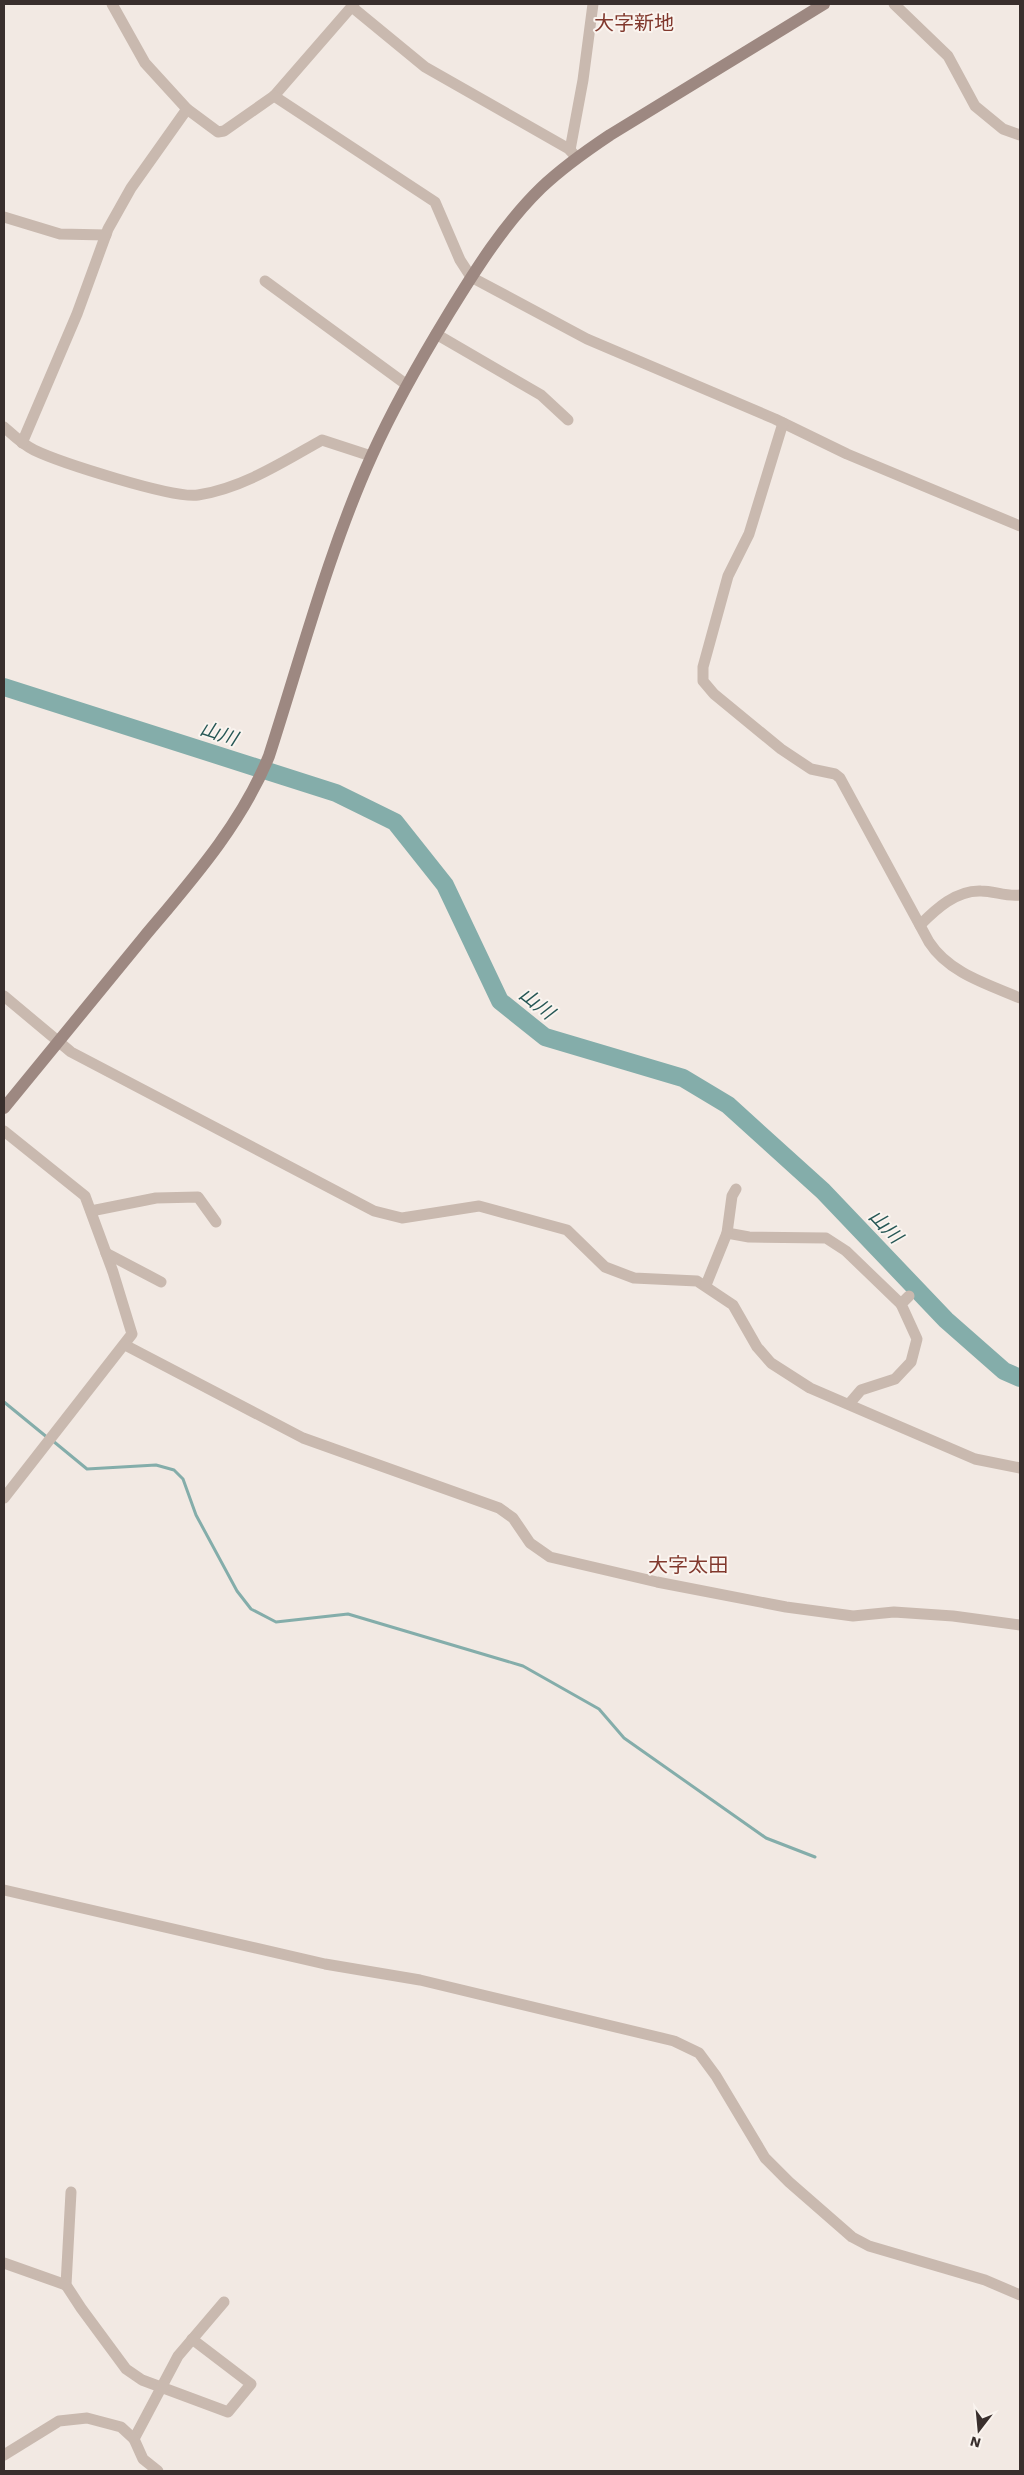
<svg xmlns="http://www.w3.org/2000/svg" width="1024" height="2475" font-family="'Work Sans','Noto Sans JP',sans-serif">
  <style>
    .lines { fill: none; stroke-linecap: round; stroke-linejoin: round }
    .stream { stroke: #84adaa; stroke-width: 3 }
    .river { stroke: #84adaa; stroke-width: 18 }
    .street { stroke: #c9b9af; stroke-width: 11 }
    .secondary { stroke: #9d8881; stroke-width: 12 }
    .labels { text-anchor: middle; stroke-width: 4; stroke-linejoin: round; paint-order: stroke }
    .water-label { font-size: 19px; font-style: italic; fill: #265755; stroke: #faf4ef }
    .quarter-label { font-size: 20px; fill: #81382d; stroke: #faf4ef }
  </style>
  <rect width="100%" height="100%" fill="#f2e9e3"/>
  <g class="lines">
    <!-- stream -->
    <g class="stream">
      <path d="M4,1402L48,1438"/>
      <path d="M53,1441L87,1469L156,1465L174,1470L183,1479L196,1515L237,1591L251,1609L276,1622L348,1614L523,1666L599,1709L624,1738L766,1838L815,1857"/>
    </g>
    <!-- river -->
    <path class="river" d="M4,687L336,793L395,822L445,885L500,1001L545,1037L683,1078L728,1105L823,1191L946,1320L1004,1371L1020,1378"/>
    <!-- street -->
    <g class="street">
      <path d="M112,4L145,63L187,109L218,132L224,131L274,96L354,4"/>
      <path d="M894,4L948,56L975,106L1003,129L1020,135"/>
      <path d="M352,7L425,67L569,149L577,158"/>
      <path d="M274,96L435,202L460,260L471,277L587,339L775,419L847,454L1020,526"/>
      <path d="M570,150L583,80L593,4"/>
      <path d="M4,217L60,234L106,235"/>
      <path d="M265,281L407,385"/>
      <path d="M436,334L541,395L568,420"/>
      <path d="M783,423L749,534L728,576L703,667V681L714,694L781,749L811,769L835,774L840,778L929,942C949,973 987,984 1020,998"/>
      <path d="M4,427C13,435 22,444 34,450C59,462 173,499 198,495C243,488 283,462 322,440L371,456"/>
      <path d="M22,443L77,314L108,229L131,188L187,109"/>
      <path d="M920,925C936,909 956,890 981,891C994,891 1007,897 1020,895"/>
      <path d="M4,996L71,1052L374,1211L402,1218L479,1206L567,1230L605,1267L634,1278L697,1281L733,1305L757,1347L771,1363L810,1388L975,1459L1020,1468"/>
      <path d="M4,1131L85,1196L113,1272L132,1334L4,1498"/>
      <path d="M91,1211L156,1198L198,1197L216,1222"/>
      <path d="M727,1233L749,1237L826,1238L846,1251L901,1304"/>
      <path d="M106,1253L161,1282"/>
      <path d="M706,1285L727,1233L732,1196L736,1189"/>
      <path d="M125,1345L303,1438L499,1508L513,1518L530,1543L550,1557L657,1582L786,1607L853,1616L894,1612L953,1616L1020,1625"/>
      <path d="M849,1404L861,1390L895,1379L911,1362L917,1339L901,1304L909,1296"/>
      <path d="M4,1890L325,1964L420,1980L674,2041L699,2053L716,2076L765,2158L789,2182L852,2237L869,2246L985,2280L1020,2295"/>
      <path d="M71,2192L66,2285L81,2308L126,2369L142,2380L228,2412L251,2384L192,2339"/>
      <path d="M4,2263L66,2285"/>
      <path d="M134,2439L178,2356L224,2302"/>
      <path d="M4,2455L59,2421L87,2418L121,2427L134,2439L143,2459L158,2471"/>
    </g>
    <!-- secondary -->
    <path class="secondary" d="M4,1108C50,1051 97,994 144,937C191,881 241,825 269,756C301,657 329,550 372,455C394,406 421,359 449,313C476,269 504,224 541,188C562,168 586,151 610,135L824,4"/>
  </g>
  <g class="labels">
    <!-- water labels -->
    <g class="water-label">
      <text transform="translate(219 733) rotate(18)" y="7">山川</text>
      <text transform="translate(537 1003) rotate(38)" y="7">山川</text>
      <text transform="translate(886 1226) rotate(46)" y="7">山川</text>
    </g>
    <!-- quarter labels -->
    <g class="quarter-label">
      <text x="634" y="30">大字新地</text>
      <text x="688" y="1572">大字太田</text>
    </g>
  </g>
  <!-- border -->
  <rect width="1024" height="2475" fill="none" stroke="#392f2d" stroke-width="10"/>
  <!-- north arrow -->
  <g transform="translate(979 2430) rotate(196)" stroke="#faf4ef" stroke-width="4" paint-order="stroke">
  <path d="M0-4L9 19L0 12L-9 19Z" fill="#392f2d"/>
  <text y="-8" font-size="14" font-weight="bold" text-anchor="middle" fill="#392f2d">N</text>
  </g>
</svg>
